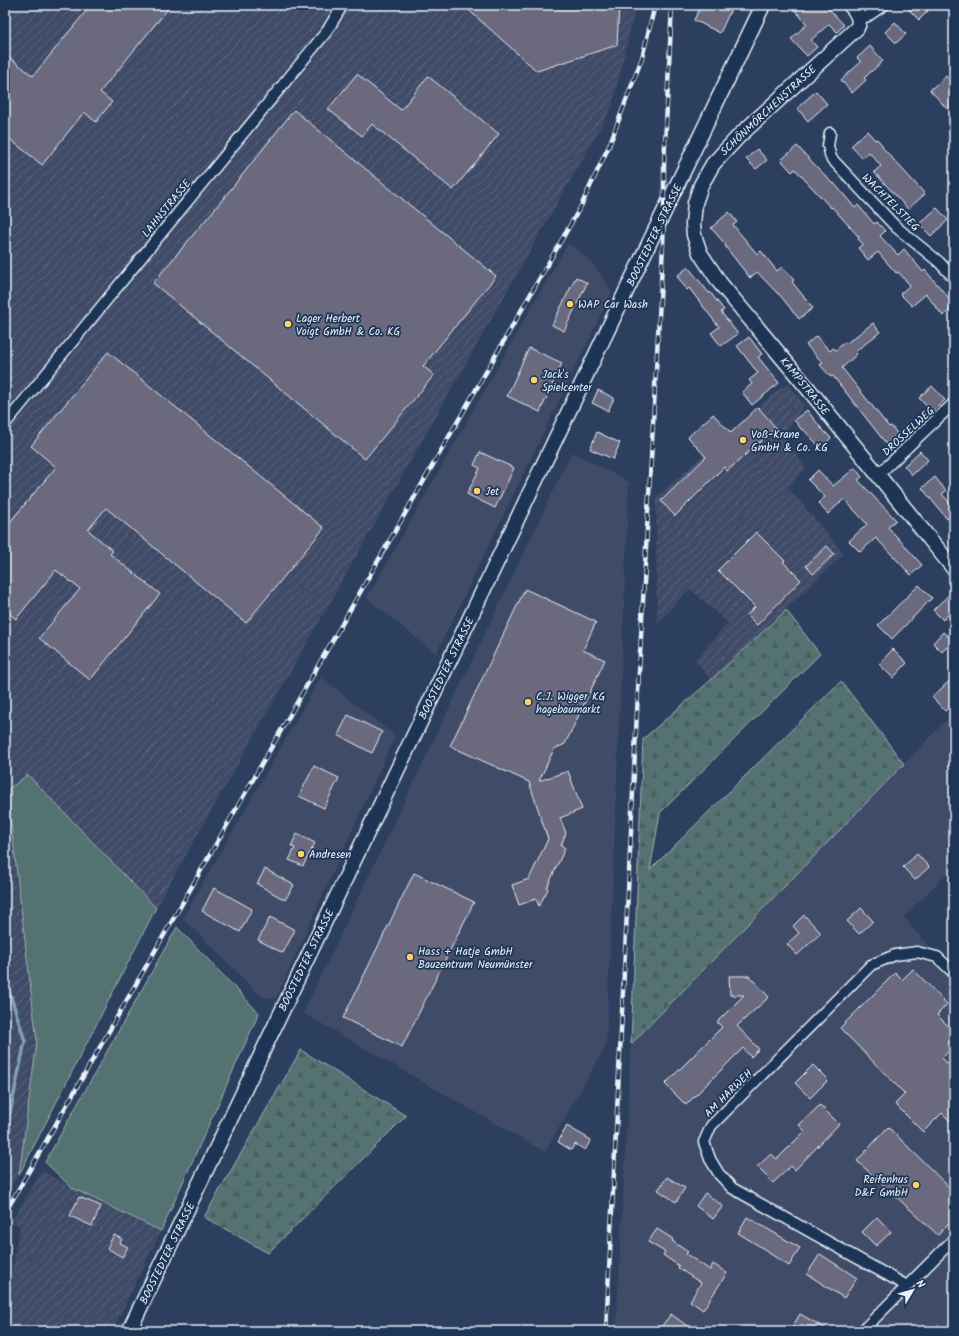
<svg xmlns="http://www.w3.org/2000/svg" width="959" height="1336" font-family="Kalam,sans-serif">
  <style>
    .built { fill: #3f4c68 }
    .industrial { fill: url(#industrial-furrows) }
    .grass { fill: #537271; stroke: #9eb2b4 }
    .forest { fill: url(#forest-firs); stroke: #9eb2b4 }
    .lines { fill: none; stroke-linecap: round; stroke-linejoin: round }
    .stream { stroke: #82a0b2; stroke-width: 3.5 }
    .building { fill: #6a697e; stroke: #e8f1f8 }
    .street-casing { stroke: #e8f1f8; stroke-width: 13 }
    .secondary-casing { stroke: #e8f1f8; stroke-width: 17 }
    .street { stroke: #1d3557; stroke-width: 10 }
    .secondary { stroke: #1d3557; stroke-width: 14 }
    .rail-casing { stroke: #e8f1f8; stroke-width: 4.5 }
    .rail { stroke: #1d3557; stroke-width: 3; stroke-dasharray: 9; stroke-linecap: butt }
    .poi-dot { fill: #ffd166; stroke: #1d3557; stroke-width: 1.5 }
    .labels { text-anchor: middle; stroke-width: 3.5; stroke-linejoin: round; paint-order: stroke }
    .street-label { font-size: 11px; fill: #e8f1f8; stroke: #1d3557 }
    .poi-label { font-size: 11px; fill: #e8f1f8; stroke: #1d3557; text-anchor: start }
  </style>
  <defs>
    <pattern id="industrial-furrows" width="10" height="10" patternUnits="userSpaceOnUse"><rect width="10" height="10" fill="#3f4c68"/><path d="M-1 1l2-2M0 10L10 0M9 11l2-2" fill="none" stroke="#5b667e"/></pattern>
    <pattern id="forest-firs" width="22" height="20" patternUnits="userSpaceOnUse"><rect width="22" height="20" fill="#537271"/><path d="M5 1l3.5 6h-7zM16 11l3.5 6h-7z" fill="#4c5b5c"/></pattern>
  </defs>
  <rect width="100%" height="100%" fill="#2c3f5f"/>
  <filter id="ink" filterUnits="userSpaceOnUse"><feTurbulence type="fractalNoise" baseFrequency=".025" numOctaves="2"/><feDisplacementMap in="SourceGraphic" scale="8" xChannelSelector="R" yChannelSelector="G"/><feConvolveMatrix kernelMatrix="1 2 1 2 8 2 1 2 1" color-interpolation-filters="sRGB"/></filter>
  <g filter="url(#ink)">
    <!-- built -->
    <g class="built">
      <path d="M568,243L591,261L612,292L436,654L367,598Z"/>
      <path d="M572,452L629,482L606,1046L545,1152L303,1013Z"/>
      <path d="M321,677L395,736L276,998L262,997L183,918Z"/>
      <path d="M954,712V866L904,917L937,957L954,973V1331H616L631,1044L904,764Z"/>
    </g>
    <!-- industrial -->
    <g class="industrial">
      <path d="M5,5H636L612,107L156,908L28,775L7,790L37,1041L19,1175L5,1193Z"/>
      <path d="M788,383L804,405L784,436L806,469L788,487L844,554L711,680L695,660L728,623L690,589L657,623L656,497L758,407Z"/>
      <path d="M42,1171L72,1188L161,1231L112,1331H12L8,1293L20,1226L12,1221Z"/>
    </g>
    <!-- grass -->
    <g class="grass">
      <path d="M28,775L156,908L19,1175L37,1041L7,790Z"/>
      <path d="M177,927L259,1013L161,1231L72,1188L45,1162Z"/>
    </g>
    <!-- forest -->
    <g class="forest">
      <path d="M786,610L820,654L660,813L650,870L841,681L904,764L631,1044L643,739L711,680Z"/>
      <path d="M301,1050L406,1116L268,1253L204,1217Z"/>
    </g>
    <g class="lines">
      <!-- stream -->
      <path class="stream" d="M5,978L25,1041L5,1137"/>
    </g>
    <!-- building -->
    <g class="building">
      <path d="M91,5H171L100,92L112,102L96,122L84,112L42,165L5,135V54L33,76Z"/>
      <path d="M463,5H619L617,45L537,71Z"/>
      <path d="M701,5H733L720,33L694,20Z"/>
      <path d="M790,5H825L844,25L837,32L829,24L811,40L817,47L807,56L791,39L807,24Z"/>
      <path d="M914,5H923L928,11L919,20L909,10Z"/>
      <path d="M895,22L906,34L896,43L885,32Z"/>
      <path d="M870,46L883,61L864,78L866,80L865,81L852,93L841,80L861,62L857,58Z"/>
      <path d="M357,74L401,110L428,76L499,134L453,190L372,124L362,136L328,109Z"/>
      <path d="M946,76L954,85V102L947,109L930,90Z"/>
      <path d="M816,91L827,104L808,121L797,108Z"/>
      <path d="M294,110L496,276L423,366L434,375L365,459L153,283L223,199Z"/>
      <path d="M867,131L875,140L877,139L883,146L882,147L925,194L908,209L874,172L881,166L869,152L862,158L851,146Z"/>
      <path d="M797,146L833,184L834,183L855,208L858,205L874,224L877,222L885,231L880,236L898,255L904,249L923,272L925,270L954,304V307L943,316L926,294L912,306L900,294L910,285L898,272L896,273L878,252L868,260L858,248L863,244L858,239L859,237L832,207L831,208L795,169L792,172L781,160Z"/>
      <path d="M757,149L767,160L756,169L746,159Z"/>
      <path d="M937,208L948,220L931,236L919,224Z"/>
      <path d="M729,212L737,222L733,225L757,254L761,251L777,271L782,267L794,280L792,282L813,308L799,319L779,294H778L757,272L750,278L725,246L726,245L711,228Z"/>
      <path d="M688,267L709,293L710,292L724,310L721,312L738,334L721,346L711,333L719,327L689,288L687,290L677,276Z"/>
      <path d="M576,277L587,283L564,331L552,325Z"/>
      <path d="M873,323L880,332L855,352L857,354L842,368L889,427L891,426L900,437L888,446L833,376L831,377L820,365L823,363L806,345L816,336L830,351L833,348L836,350L845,342L847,343Z"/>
      <path d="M749,337L762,354L758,357L779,383L752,405L742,392L752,384L749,380L758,373L737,346Z"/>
      <path d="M529,348L562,363L540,412L507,396Z"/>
      <path d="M108,352L324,528L246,623L106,508L88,530L113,551L110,554L160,594L90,680L39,638L80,589L56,570L16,619L5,610V528L56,467L31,446Z"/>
      <path d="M932,386L945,400L932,412L919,398Z"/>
      <path d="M598,390L614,398L608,411L592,403Z"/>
      <path d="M758,407L776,428L727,471L724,467L675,516L661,501L706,457L688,437L713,414L731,433Z"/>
      <path d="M807,410L821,428L831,438L821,448L803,429L802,430L794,420Z"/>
      <path d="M597,432L620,443L613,459L590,449Z"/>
      <path d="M920,451L928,460L912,475L904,466Z"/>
      <path d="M480,452L514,468L495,508L467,494L480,468L474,465Z"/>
      <path d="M855,468L862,477L858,480L896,520L888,527L922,565L911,575L895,558L876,538L860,552L849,541L867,524L844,499L828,514L818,503L825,497L808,480L818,470L833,486Z"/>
      <path d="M935,477L946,491L942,494L954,508V513L947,519L922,488Z"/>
      <path d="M756,532L785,561L783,562L801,580L757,625L747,615L755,607L718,570Z"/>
      <path d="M827,546L834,554L813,574L806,566Z"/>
      <path d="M919,585L932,598L892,639L878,625Z"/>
      <path d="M525,589L596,622L583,650L605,660L565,744L554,749L539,781L568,771L582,809L560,818L566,833L561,845L565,848L547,888L548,889L539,906L536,899L519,905L512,885L529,879L548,839L529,782L450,746Z"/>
      <path d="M954,590V609L943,620L933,610Z"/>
      <path d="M943,632L953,641L942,652L933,643Z"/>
      <path d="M893,649L907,663L893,678L879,664Z"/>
      <path d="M954,677V703L945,711L932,697Z"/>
      <path d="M348,715L382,732L372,753L338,735Z"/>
      <path d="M314,766L339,778L324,808L299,796Z"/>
      <path d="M297,834L315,843L303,866L289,860L295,848L291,846Z"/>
      <path d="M917,854L929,867L915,880L903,867Z"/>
      <path d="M265,869L294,885L285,900L257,884Z"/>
      <path d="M414,873L474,902L402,1047L343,1018Z"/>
      <path d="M214,888L252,909L240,932L202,911Z"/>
      <path d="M861,908L873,921L859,934L847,921Z"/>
      <path d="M804,915L821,933L797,955L787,944L799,933L793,926Z"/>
      <path d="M270,917L295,930L283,953L258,940Z"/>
      <path d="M913,969L947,1004L937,1015L954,1032V1046L942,1058L954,1070V1125L942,1113L923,1132L895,1104L905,1094L840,1028L895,973L902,980Z"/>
      <path d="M729,976H749L769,997L737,1026L759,1049L751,1057L743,1048L686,1105L665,1084L722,1027L717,1022L744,995H730Z"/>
      <path d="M813,1065L828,1080L810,1098L795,1083Z"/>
      <path d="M820,1105L839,1124L795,1170L791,1166L773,1183L757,1167L771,1154L777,1159L805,1131L799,1125Z"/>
      <path d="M567,1126L591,1140L585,1150L575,1144L571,1150L558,1142Z"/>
      <path d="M888,1127L954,1192V1217L938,1235L857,1161Z"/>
      <path d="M667,1177L685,1188L676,1202L658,1190Z"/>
      <path d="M705,1193L723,1206L713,1219L696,1206Z"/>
      <path d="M79,1197L101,1206L92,1226L70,1216Z"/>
      <path d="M747,1217L800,1248L789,1266L769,1253V1252L738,1233Z"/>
      <path d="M877,1217L891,1232L876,1246L862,1232Z"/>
      <path d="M657,1229L673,1239L672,1241L688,1252L686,1254L710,1270L713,1264L727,1273L703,1310L690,1301L701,1283L678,1268L679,1266L663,1255L665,1252L648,1242Z"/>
      <path d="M114,1235L122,1239L120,1243L128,1247L122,1257L107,1248Z"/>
      <path d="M820,1254L857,1278L844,1298L807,1274Z"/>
      <path d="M671,1314L694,1331H658Z"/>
      <path d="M800,1314L809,1319L830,1331H790Z"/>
    </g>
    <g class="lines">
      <defs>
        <g id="street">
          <path d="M859,19L868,16L884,5"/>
          <path d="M830,133L828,146L831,158L896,227L939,262L954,278"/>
          <path d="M5,424L327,31L339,11L341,5"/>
          <path d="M878,475L954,403"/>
          <path d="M907,1286L732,1188L719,1174L710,1159L704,1142L711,1126L871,965L895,955L917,952L937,957L954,973"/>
          <path d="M862,1331L954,1239"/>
        </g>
        <g id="secondary">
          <path d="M850,5C856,11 862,19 857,28L739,136L713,164L701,185L695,203L693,224L694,235L700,253L720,283L815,397L954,569"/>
          <path d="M129,1331L763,5"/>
        </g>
      </defs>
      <!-- street casing -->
      <use href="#street" class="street-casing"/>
      <!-- secondary casing -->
      <use href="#secondary" class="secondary-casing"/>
      <!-- street -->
      <use href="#street" class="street"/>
      <!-- secondary -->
      <use href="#secondary" class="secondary"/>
      <defs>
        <g id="rail">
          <path d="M5,1213L581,206L609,146L642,58L655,5"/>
          <path d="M606,1331L639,672L663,246L664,213V165L672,5"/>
        </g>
      </defs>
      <!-- rail casing -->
      <use href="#rail" class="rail-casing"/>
      <!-- rail -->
      <use href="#rail" class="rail"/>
    </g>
  </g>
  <!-- markers -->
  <g class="poi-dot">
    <circle cx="570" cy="304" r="4"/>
    <circle cx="288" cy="324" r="4"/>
    <circle cx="534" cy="380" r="4"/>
    <circle cx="743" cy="440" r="4"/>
    <circle cx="477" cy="491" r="4"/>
    <circle cx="528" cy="702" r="4"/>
    <circle cx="301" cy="854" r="4"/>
    <circle cx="410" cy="957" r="4"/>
    <circle cx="916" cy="1185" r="4"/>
  </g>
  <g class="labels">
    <!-- street labels -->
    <g class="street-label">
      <text transform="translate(768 110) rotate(-43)" y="4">SCHÖNMÖRCHENSTRASSE</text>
      <text transform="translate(891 202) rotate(45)" y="4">WACHTELSTIEG</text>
      <text transform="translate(166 208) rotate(-51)" y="4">LAHNSTRASSE</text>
      <text transform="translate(654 235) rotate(-64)" y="4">BOOSTEDTER STRASSE</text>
      <text transform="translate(805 386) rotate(51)" y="4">KAMPSTRASSE</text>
      <text transform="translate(908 431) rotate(-43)" y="4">DROSSELWEG</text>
      <text transform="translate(446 668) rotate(-64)" y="4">BOOSTEDTER STRASSE</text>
      <text transform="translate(306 960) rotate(-64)" y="4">BOOSTEDTER STRASSE</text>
      <text transform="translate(728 1093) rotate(-45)" y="4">AM HARWEH</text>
      <text transform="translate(167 1253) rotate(-64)" y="4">BOOSTEDTER STRASSE</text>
    </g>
    <!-- poi labels -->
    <g class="poi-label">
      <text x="578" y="308">WAP Car Wash</text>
      <text x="296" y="322">Lager Herbert<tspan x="296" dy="13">Voigt GmbH &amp; Co. KG</tspan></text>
      <text x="542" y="378">Jack's<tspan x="542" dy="13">Spielcenter</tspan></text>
      <text x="751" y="438">Voß-Krane<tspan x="751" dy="13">GmbH &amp; Co. KG</tspan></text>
      <text x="485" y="495">Jet</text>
      <text x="536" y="700">C.J. Wigger KG<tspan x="536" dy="13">hagebaumarkt</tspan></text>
      <text x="309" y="858">Andresen</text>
      <text x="418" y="955">Hass + Hatje GmbH<tspan x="418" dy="13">Bauzentrum Neumünster</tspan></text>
      <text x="908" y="1183" text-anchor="end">Reifenhus<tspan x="908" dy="13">D&amp;F GmbH</tspan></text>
    </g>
  </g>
  <!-- margin -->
  <rect width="959" height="1336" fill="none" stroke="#1d3557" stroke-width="20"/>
  <rect x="10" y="10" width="939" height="1316" fill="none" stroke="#e8f1f8" stroke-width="1.5" filter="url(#ink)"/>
  <!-- north arrow -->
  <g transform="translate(913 1290) rotate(52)" stroke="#1d3557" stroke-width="3" paint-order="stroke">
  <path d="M0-3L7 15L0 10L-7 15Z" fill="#e8f1f8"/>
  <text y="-6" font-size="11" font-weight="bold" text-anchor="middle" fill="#e8f1f8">N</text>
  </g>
</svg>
